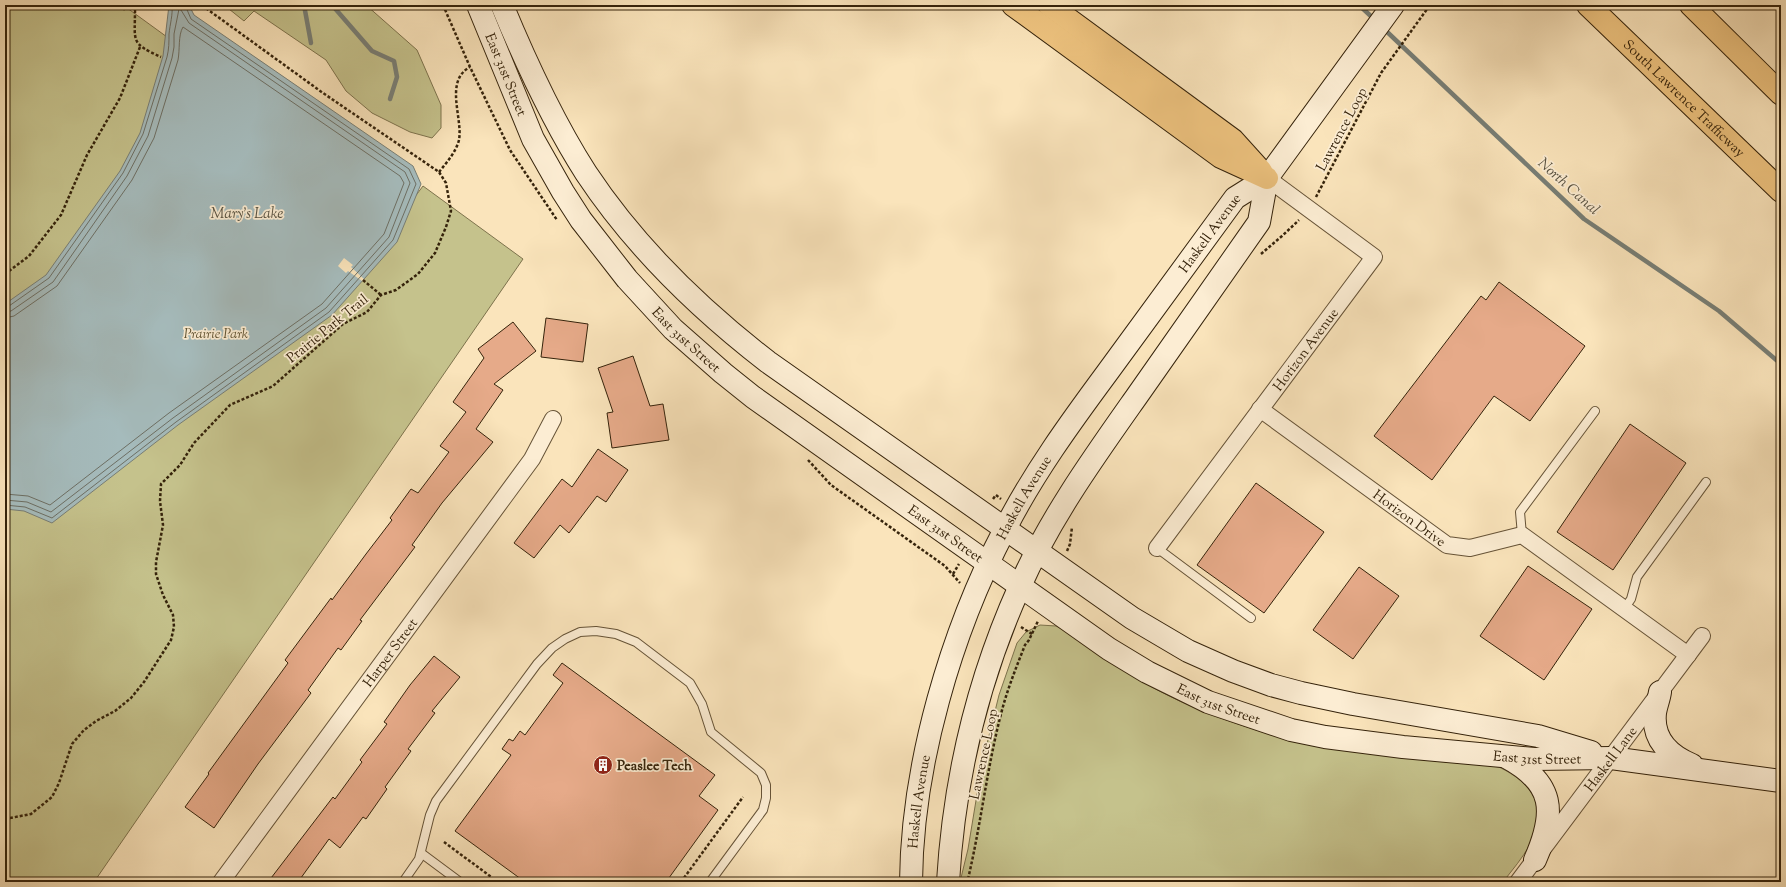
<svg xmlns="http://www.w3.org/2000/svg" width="1786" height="887" font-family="'Sorts Mill Goudy',serif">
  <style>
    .green { fill: #c5c28c; stroke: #7d724c }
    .water { fill: #a5bbbc; stroke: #787e75 }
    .pier { fill: #fae4bb }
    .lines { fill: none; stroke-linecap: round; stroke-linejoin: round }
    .shore { stroke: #6d6f64; stroke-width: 1 }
    .stream { stroke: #787e75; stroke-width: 4.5 }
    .building { fill: #e6aa89; stroke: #35230b }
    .lane-casing { stroke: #665337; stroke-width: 10 }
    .street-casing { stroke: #665337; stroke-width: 18 }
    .secondary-casing { stroke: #35230b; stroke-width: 24 }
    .highway-casing { stroke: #35230b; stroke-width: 24 }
    .path { stroke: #35230b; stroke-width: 2.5; stroke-dasharray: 3 2; stroke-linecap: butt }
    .lane { stroke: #fcedd3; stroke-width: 8 }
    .street { stroke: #fcedd3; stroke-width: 16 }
    .secondary { stroke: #fcedd3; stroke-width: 22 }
    .highway { stroke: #edc27e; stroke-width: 22 }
    .labels { text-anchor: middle; stroke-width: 3.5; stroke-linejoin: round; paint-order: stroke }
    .street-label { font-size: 14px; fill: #35230b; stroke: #fcedd3 }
    .park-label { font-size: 14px; font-style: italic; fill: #605332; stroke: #fcedd3 }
    .poi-label { font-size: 14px; font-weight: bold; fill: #35230b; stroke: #fcedd3; text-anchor: start }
    .water-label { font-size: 15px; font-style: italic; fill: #575140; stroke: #fcedd3 }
  </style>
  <rect width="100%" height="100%" fill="#fae4bb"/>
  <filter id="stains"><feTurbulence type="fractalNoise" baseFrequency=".005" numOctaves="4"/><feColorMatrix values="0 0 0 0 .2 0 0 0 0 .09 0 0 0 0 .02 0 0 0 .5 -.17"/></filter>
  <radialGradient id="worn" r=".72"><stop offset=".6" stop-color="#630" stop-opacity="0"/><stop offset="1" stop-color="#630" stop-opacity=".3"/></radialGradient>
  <!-- green -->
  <g class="green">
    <path d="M5,5H123L405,210L423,186L523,259L94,882H5Z"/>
    <path d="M224,5H366L417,50L441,105V128L432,138L410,132L372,113L346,91L326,60L254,11L244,21Z"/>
    <path d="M1040,625L1056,626L1066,631C1089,647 1111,663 1135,677C1180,705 1229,722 1279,737L1499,767C1532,783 1550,808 1530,844C1523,858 1512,870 1503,882H960L968,849L982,764L999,695L1017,643L1026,632Z"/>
  </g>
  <!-- water -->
  <path class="water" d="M169,5H189L194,15L413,166L421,184L397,242L332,315L178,425L52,523L24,511L5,509V304L46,275L120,171L140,133L163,56Z"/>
  <!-- pier -->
  <path class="pier" d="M344,258L353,265L351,267L364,279L362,281L348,271L346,273L338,266Z"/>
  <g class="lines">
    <!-- shore -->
    <g class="shore">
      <path d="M5,307L9,306L49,278L123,173L143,134L167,57C169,49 169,42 169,34C170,24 173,15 172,5"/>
      <path d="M5,312L11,311L53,282L127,176L148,136L172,58L174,47V34L179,9L181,10L189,23L405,172L410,183L389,237L326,308L173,418L51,512L27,502L5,500"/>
      <path d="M5,318L14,316L57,286L132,180L154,138L178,60C180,50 178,35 183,27L400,176L404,183L384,234L322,304L169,413L50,505L28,496L5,494"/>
      <path d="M5,505L25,507L52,518L176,422L329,312L393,240L416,184L409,169L191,19L185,5"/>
    </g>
    <!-- stream -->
    <g class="stream">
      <path d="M304,5L311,43"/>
      <path d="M332,5L372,51L394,61L397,77L390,99"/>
      <path d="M1359,5L1375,20"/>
      <path d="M1383,28L1584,219L1719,311L1781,364"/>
    </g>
  </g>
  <!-- building -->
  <g class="building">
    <path d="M1499,282L1585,346L1530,421L1494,396L1432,480L1374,436L1481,296L1486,300Z"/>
    <path d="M546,318L588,324L583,362L541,357Z"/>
    <path d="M513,322L536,351L494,384L503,390L476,429L493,442L442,503L412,545L415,547L360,620L362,621L341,650L338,648L308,690L311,693L258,764L214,828L185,807L209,774L208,773L288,663L285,660L331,598L332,600L366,554L392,520L390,518L411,489L418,493L449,452L440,446L466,412L453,402L484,358L478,349Z"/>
    <path d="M633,356L650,406L663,404L669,440L612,448L607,413L613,412L598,368Z"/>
    <path d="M1630,424L1686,463L1613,570L1557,532Z"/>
    <path d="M598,449L628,470L606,502L597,496L569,533L560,525L534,558L514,543L562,479L572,487Z"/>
    <path d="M1256,483L1324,532L1264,613L1197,565Z"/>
    <path d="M1528,566L1592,609L1544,680L1480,636Z"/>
    <path d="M1359,567L1399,596L1353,659L1313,630Z"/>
    <path d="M434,656L460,677L432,711L435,713L408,749L411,751L385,787L387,789L366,819L363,817L340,848L329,839L298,882H268L333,797L335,799L362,762L360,760L387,724L384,722L410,685Z"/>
    <path d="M562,663L715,775L699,796L718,810L666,882H525L455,831L511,755L502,749L509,739L513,741L520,731L525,735L563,683L553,675Z"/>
  </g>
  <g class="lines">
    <defs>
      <g id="lane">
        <path d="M1522,535L1520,512L1595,411"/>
        <path d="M1157,548L1251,618"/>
        <path d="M1624,609L1631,599L1637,577L1706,482"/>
        <path d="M421,853L460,882"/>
        <path d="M403,882L419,859L430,815L436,801L537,664L552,648L565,639L580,632L596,631L616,634L636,642L690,683L702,704L711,732L761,773L766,785V798L763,810L710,882"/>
      </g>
      <g id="street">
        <path id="s1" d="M1260,409L1447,545L1470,548L1522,535L1688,655"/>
        <path id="s2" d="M1157,548L1374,257L1267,178"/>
        <path id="s3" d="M221,882L532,459L553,419"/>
        <path id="s4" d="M1518,882L1702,636"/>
      </g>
      <g id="secondary">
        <path id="s5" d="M478,5L533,139L563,192L581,220L627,279L673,329L723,373L753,397L1109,649L1147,672L1208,702L1291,730L1325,737L1403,747L1534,759L1611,758L1781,781"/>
        <path d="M502,5C526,63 552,120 586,173C635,247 698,308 768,362L1132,618L1188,651L1233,671L1271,685L1301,693L1353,704L1538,736L1591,752"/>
        <path d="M1660,692C1659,699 1656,706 1655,713C1652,740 1670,756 1692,765"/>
        <path d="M1506,757C1555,783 1556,812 1535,860"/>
        <path id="s6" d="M911,882C912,765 951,632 1005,529C1033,474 1070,423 1107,373C1149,315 1192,257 1235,198L1267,178L1393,5"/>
        <path d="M948,882C954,780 978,679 1020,586C1050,518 1094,457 1137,396C1177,338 1218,280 1259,222L1267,178"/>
      </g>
      <g id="highway">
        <path d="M1013,5L1221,157L1267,178"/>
        <path d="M1049,5L1233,140L1261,171"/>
        <path id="s7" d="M1588,5L1781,191"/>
        <path d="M1691,5L1781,94"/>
      </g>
    </defs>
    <!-- lane casing -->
    <use href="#lane" class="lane-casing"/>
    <!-- street casing -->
    <use href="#street" class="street-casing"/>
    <!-- secondary casing -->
    <use href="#secondary" class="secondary-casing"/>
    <!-- highway casing -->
    <use href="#highway" class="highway-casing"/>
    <!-- path -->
    <g class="path">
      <path d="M443,5L470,67L510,150L557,220"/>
      <path d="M135,10C135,42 130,43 161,57"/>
      <path d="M439,172C447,162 456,152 459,140C463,118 444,81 470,67"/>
      <path d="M1316,197L1381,73L1430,5"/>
      <path d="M1261,254L1282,236L1299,220"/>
      <path d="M5,274L29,256L61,215L87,155L120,98L140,47"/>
      <path d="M363,280L381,295"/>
      <path d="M808,460L831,485L945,566L960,583"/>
      <path d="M993,499L996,495L1001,499"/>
      <path d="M1067,551L1070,544L1072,527"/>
      <path d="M953,574L959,564"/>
      <path d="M1021,627L1032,634"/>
      <path d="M5,819L31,814L52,797L59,783L72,744L84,730L96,721L115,711L131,698L144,682L171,640L174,627L173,615L163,595L156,574V562L163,525L160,501L161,484L180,465L194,443L230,405L273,386L343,324L367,312L381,295L396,290L418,274L435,253L446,227L451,211L446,183L439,172L323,93L207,9L199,5L124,9L113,5"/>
      <path d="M444,842L498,882"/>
      <path d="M968,879C981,824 987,768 1001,714C1007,690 1016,668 1025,645L1029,640L1038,621"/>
      <path d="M681,882L743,797"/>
    </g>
    <!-- lane -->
    <use href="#lane" class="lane"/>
    <!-- street -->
    <use href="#street" class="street"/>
    <!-- secondary -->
    <use href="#secondary" class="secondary"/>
    <!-- highway -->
    <use href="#highway" class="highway"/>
  </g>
  <!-- icons -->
  <defs>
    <symbol id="building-disc" viewBox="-11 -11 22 22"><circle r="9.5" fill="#8f2418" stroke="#fcedd3"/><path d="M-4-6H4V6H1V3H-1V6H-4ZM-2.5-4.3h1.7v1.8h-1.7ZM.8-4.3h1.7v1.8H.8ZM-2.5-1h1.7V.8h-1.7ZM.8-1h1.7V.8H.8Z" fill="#fff"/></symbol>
  </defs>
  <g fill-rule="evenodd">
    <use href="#building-disc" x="592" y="754" width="22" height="22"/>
  </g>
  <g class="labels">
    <!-- street labels -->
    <g class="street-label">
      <text dy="5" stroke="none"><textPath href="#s5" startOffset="75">East 31st Street</textPath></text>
      <text dy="5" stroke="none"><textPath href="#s7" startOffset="134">South Lawrence Trafficway</textPath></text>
      <text transform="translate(1341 129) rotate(-62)" y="5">Lawrence Loop</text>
      <text dy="5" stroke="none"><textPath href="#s6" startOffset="729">Haskell Avenue</textPath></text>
      <text transform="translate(327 328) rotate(-39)" y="5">Prairie Park Trail</text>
      <text dy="5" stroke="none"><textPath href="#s5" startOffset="399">East 31st Street</textPath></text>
      <text dy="5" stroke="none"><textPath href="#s2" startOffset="248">Horizon Avenue</textPath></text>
      <text dy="5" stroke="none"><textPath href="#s6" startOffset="405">Haskell Avenue</textPath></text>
      <text dy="5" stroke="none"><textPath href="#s1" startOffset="185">Horizon Drive</textPath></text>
      <text dy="5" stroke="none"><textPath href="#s5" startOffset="723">East 31st Street</textPath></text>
      <text dy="5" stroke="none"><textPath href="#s3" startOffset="285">Harper Street</textPath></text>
      <text dy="5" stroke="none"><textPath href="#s5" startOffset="1046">East 31st Street</textPath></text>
      <text transform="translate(983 754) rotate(-78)" y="5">Lawrence Loop</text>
      <text dy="5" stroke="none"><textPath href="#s5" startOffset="1371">East 31st Street</textPath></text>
      <text dy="5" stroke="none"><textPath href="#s4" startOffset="154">Haskell Lane</textPath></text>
      <text dy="5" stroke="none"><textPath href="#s6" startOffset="81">Haskell Avenue</textPath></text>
    </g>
    <!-- park labels -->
    <g class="park-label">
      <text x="216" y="338">Prairie Park</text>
    </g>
    <!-- poi labels -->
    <g class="poi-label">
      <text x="617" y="770">Peaslee Tech</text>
    </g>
    <!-- water labels -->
    <g class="water-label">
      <text transform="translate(1569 186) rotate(42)" y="5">North Canal</text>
      <text x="247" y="218">Mary's Lake</text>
    </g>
  </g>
  <!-- margin -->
  <rect width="1786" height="887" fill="none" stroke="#fae4bb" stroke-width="20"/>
  <rect x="6" y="6" width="1774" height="875" fill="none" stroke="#35230b" stroke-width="2"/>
  <rect x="10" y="10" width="1766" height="867" fill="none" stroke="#35230b"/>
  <rect width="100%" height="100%" filter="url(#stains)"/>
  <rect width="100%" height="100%" fill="url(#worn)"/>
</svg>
